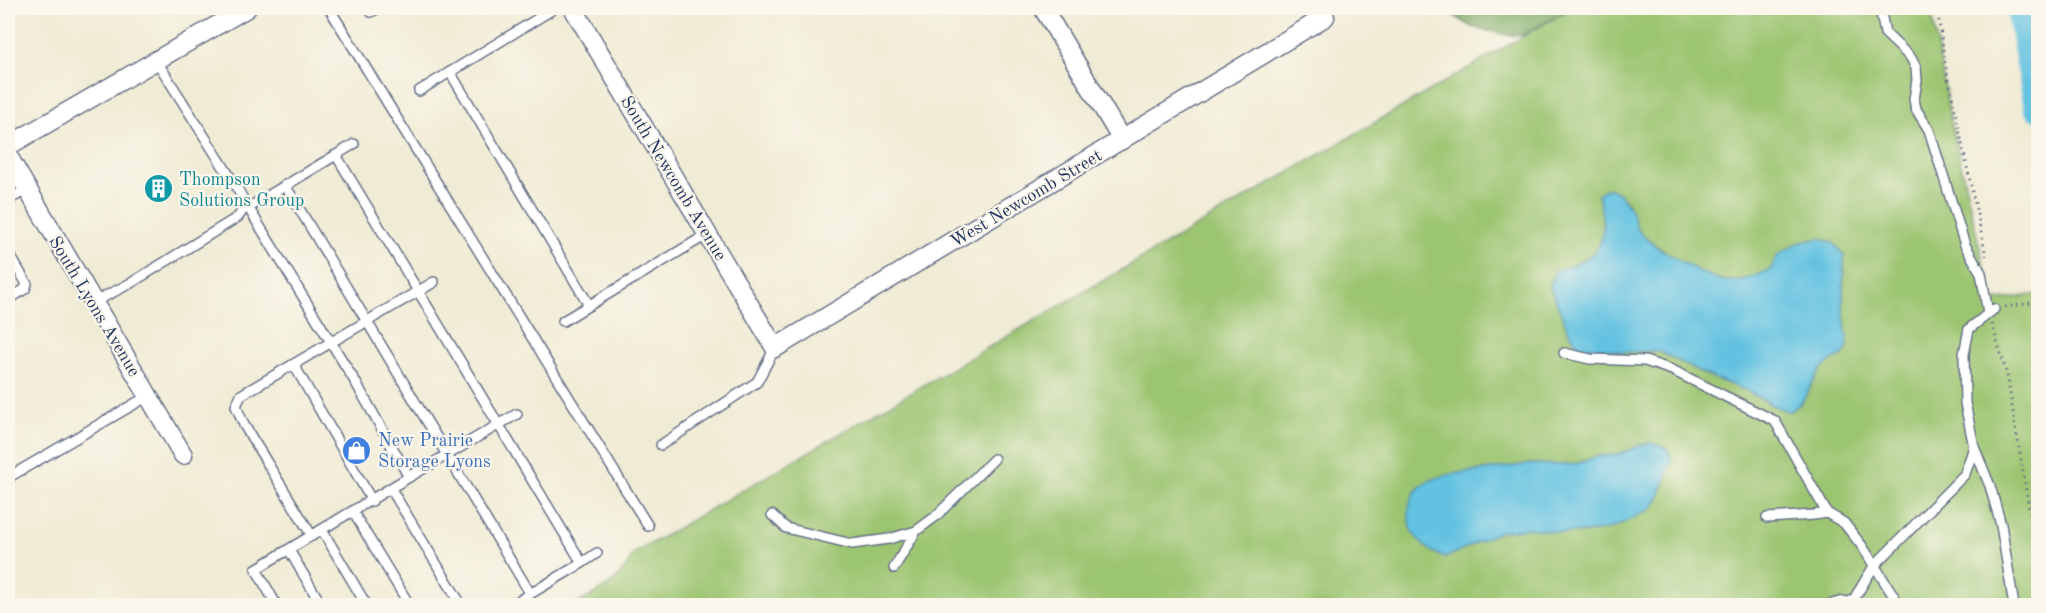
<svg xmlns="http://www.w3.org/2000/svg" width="2046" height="613" font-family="'Old Standard TT',serif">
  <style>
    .green { fill: #9cc571; stroke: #5c7a68; stroke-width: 1.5 }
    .forest { fill: #7daa63; stroke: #4c6c60; stroke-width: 1.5 }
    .water { fill: #63c2e1; stroke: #3f78a0; stroke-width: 1.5 }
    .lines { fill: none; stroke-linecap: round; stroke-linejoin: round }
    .river { stroke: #63c2e1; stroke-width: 28 }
    .lane-casing { stroke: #667187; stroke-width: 12 }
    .street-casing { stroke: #667187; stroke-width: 21 }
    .path { stroke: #667187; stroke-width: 3; stroke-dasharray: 1.5 4.5; stroke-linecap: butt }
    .lane { stroke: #fff; stroke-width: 9 }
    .street { stroke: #fff; stroke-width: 18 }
    .labels { text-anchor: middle; stroke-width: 4.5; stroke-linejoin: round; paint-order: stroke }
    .street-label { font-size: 18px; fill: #1b2f5e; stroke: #fbf7ec }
    .culture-label { font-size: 18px; fill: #0d838f; stroke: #fbf7ec; text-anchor: start }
    .shop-label { font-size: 18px; fill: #366cbe; stroke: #fbf7ec; text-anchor: start }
  </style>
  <rect width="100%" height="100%" fill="#fbf7ec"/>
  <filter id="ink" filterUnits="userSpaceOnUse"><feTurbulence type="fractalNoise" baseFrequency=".0167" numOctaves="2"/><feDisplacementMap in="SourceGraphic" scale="12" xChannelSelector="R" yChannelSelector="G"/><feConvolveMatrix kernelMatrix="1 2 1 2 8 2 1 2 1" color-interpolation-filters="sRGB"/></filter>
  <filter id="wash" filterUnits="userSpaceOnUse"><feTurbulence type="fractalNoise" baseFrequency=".008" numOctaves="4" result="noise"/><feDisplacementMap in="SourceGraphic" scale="24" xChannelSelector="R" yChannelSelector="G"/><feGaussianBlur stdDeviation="1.35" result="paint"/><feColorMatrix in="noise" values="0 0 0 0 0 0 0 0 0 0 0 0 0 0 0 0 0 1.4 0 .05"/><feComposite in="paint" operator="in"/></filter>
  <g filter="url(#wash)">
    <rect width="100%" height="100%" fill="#f0ebd4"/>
    <!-- green -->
    <path class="green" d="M1572,8H1931L1949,113L1992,301L2038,294V605L574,606C600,590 620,583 633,554Z"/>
    <!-- forest -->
    <path class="forest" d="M1442,8H1572L1523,35H1506L1472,27Z"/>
    <!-- water -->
    <g class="water">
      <path d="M1607,188C1619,190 1628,202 1632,213C1635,218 1635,226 1638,230C1647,244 1710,280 1726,281C1743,282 1755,276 1770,270L1778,255L1798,243L1821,238L1833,243L1844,255L1843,307L1848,346L1843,356C1815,366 1818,377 1803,400C1800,405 1794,408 1789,412L1772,405L1745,390L1713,378L1658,351L1623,352L1578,345L1569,332L1550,287L1555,271C1604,256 1609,243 1598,194Z"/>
      <path d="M1649,443C1661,445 1669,447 1672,461L1658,500L1651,509L1615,527L1593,532L1565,533L1528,528L1499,532L1445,558C1429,551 1411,539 1409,519C1404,473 1456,474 1487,470C1504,468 1520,464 1537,464C1550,464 1561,466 1574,464C1582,463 1588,459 1596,457C1602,455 1608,456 1614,455C1626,453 1636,445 1649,443Z"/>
    </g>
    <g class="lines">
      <!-- river -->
      <path class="river" d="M2020,8L2038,107"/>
    </g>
  </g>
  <g filter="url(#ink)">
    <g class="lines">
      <defs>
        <g id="lane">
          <path d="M329,8L648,526"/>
          <path d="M1880,8L1885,33L1911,58L1916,68L1917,80L1914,99L1916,109L1929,130L1965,245L1981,273L1988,313"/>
          <path d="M371,12L379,8"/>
          <path d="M450,72L589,305"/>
          <path d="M419,91L555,8"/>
          <path d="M336,155L354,144"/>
          <path d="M285,185L530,593"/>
          <path d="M243,199L356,383L409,477L256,569L277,606"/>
          <path d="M8,200L26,190"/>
          <path d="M248,208L336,155L582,563L510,606"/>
          <path d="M8,252L27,284L25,289L8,300"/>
          <path d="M94,302L131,283L238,217L243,210V199L237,188L156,60"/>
          <path d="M563,321L708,234"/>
          <path d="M1564,353L1590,359L1645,361L1672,370L1775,421L1827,513L1844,523L1862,546L1900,606"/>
          <path d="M294,365L372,501"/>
          <path d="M661,445L757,382L775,348"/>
          <path d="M1974,447L1990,486L2001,525L2014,606"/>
          <path d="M9,477L148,396"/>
          <path d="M409,477L517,414"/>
          <path d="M391,489L462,606"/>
          <path d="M353,512L410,606"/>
          <path d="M772,515L786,528L852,544L889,539L916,531L935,517L994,459"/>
          <path d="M1767,518L1814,515L1827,513"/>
          <path d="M322,530L367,606"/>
          <path d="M312,536L244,425L236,406L241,395L434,282"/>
          <path d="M289,550L322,606"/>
          <path d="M582,563L597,553"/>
          <path d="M894,568L916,531"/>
          <path d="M1825,606L1843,601"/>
          <path d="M1839,606L1854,599L1874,566L1965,474L1974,447L1965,403L1964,354L1969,329L1994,309"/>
        </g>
        <g id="street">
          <path d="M573,8L775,348L1325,17L1319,8"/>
          <path d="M1043,8L1122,140"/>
          <path d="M8,146L247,8"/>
          <path d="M8,156L183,455"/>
        </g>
      </defs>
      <!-- lane casing -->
      <use href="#lane" class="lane-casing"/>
      <!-- street casing -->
      <use href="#street" class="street-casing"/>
      <!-- path -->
      <g class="path">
        <path d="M1937,8L1945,63L1986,256"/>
        <path d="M2005,307L2038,302"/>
        <path d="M1992,324L2007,375L2038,563"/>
      </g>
      <!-- lane -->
      <use href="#lane" class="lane"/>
      <!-- street -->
      <use href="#street" class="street"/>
    </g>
  </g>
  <!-- icons -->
  <defs>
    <symbol id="building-disc" viewBox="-11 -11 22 22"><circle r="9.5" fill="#0f9aa8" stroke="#fbf7ec"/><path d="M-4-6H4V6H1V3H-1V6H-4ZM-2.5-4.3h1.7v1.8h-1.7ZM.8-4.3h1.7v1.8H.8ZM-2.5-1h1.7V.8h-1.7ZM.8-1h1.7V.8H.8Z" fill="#fff"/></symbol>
    <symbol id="shop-disc" viewBox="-11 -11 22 22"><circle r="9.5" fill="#3f7fe0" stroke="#fbf7ec"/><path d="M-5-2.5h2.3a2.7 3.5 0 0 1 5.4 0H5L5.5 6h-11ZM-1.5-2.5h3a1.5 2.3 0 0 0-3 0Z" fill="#fff"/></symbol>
  </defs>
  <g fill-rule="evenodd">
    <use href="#building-disc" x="142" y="172" width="33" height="33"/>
    <use href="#shop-disc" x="340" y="434" width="33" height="33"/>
  </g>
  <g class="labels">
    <!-- street labels -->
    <g class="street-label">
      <text transform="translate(674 178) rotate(59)" y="6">South Newcomb Avenue</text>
      <text transform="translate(1026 198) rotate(-31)" y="6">West Newcomb Street</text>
      <text transform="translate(95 306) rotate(59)" y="6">South Lyons Avenue</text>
    </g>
    <!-- culture labels -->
    <g class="culture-label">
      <text x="179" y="185">Thompson<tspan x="179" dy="21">Solutions Group</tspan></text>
    </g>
    <!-- shop labels -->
    <g class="shop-label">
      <text x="378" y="446">New Prairie<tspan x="378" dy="21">Storage Lyons</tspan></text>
    </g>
  </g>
  <!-- margin -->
  <rect width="2046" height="613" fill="none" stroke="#fbf7ec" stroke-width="30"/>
</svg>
